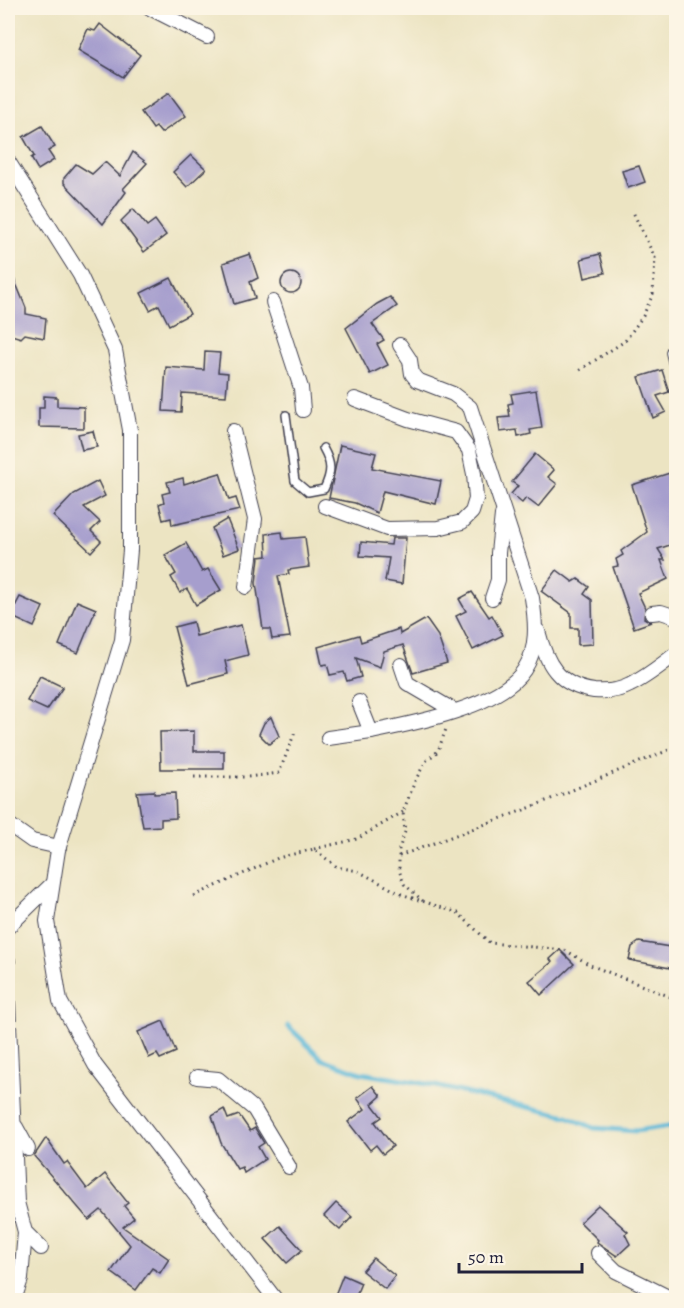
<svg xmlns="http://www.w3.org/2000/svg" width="684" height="1308" font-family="Alegreya,serif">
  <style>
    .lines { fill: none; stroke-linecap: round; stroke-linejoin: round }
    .stream { stroke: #59b7d8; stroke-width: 5 }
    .building { fill: #a69ecd }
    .lane-casing { stroke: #403f4f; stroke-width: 10 }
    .street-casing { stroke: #403f4f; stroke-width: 16 }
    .path { stroke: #403f4f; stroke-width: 3; stroke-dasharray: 1.5 4.5; stroke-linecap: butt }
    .lane { stroke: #fff; stroke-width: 7 }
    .street { stroke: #fff; stroke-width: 14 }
  </style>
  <rect width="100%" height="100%" fill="#fcf5e5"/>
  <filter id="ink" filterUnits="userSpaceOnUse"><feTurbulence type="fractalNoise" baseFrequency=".0167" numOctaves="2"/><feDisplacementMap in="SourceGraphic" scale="12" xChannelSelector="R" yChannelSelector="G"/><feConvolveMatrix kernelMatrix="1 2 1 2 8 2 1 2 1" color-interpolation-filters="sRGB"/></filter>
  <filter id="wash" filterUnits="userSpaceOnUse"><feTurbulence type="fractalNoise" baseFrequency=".008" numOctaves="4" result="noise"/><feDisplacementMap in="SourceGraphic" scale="24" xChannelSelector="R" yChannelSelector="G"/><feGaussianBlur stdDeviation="1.35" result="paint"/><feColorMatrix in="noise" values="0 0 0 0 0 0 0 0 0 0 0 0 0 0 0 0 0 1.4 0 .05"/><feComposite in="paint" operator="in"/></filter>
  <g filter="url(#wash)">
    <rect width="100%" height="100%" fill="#ece4c2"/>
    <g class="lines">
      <!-- stream -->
      <path class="stream" d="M288,1026L322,1059L361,1073L427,1084L567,1116L594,1128L636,1131L676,1125"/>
    </g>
    <g id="blocks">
      <!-- building -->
      <g class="building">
        <path d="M100,24L140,55L123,77L78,50L88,29L95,31Z"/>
        <path d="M169,93L186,116L161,133L156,127L153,129L141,112Z"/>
        <path d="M42,126L55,147L48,151L54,160L38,170L31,158L34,156L23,137Z"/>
        <path d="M133,152L147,163L123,189L126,192L103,224L64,183V178L76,164L92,174L105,162L120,176Z"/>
        <path d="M191,155L206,169L187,187L173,172Z"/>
        <path d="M639,166L645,182L628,188L622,171Z"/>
        <path d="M133,209L147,226L155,220L166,235L144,252L121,221Z"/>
        <path d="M250,254L258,278L250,282L255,298L234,304L223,263Z"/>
        <path d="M600,254L605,273L585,278L581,259Z"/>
        <path d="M8,264L26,308V314L46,318L44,338L25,334L21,338L8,334Z"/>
        <circle cx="291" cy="283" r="10"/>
        <path d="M171,278L190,314L169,325L159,305L150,310L141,293Z"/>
        <path d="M390,297L397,306L372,324L384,340L377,344L388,365L370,374L346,328L377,304Z"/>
        <path d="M205,352L220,353L218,372L228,373L226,396L182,393L181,412L163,411L166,367L204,370Z"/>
        <path d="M662,370L669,392L657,396L666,412L653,418L639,377Z"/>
        <path d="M536,390L542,428L530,430L531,434L518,437L517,430L500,432L498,418L510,417L508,404L513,403L511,394Z"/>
        <path d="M44,396L57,397V406L84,407V428L39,427V408H44Z"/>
        <path d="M93,431L97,447L82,450L78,434Z"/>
        <path d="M340,445L376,453L372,468L441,481L436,504L383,491L377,513L355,503L329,498Z"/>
        <path d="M535,454L554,470L548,477L557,484L538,507L526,498L522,503L511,494L518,486L512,482Z"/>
        <path d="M676,471V543L658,549L665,560H661L668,579L638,593L645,608L644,618L651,622L634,628L613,567L618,566L616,559L623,555L621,551L647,532L632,485Z"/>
        <path d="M220,473L229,500L236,498L240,510L172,525L171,518L163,520L159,504L164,502L162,494L170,492L167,482L183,478L184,484Z"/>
        <path d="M98,481L105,496L84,507L100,522L91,531L101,541L91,552L53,516L74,494Z"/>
        <path d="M227,519L239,549L223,555L212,528Z"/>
        <path d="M282,532L283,539L305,537L309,567L288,570L289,574L278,576L290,637L272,639L270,629H263L256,583L259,557L267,556L266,534Z"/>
        <path d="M392,538H406L402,584L385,581L389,558L360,556L361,542L391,545Z"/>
        <path d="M186,543L202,572L208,569L221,590L196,605L187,589L180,593L171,577L176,574L165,555Z"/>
        <path d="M557,570L573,582L578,579L589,587L584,594L592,600L593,644L578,645V628H571V613L541,591Z"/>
        <path d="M472,592L489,617L492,615L503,635L473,650L456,616L466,611L459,599Z"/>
        <path d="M20,597L43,607L34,627L10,616Z"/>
        <path d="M77,601L96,609L78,653L59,645Z"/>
        <path d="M426,619L438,636L447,663L413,673L403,645L384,651L380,667L356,658L361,677L347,681L344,672L330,675L327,664L322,665L318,647L359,635L361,642L399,629L400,634Z"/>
        <path d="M193,622L196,636L241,625L248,655L225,661L228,674L189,684L174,627Z"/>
        <path d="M40,676L63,687L47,710L27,701Z"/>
        <path d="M271,717L279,736L269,744L259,734L264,723Z"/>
        <path d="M194,731V751H224V769H161L160,732Z"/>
        <path d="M154,791V794L175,793L176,818L161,819V826L143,827L137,792Z"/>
        <path d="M639,942L676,948L675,969L629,960L632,947Z"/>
        <path d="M560,950L574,964L541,995L529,981L552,962L550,959Z"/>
        <path d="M163,1021L176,1052L160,1059L157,1054L149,1058L138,1032Z"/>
        <path d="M373,1086L381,1096L372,1104L382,1117L375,1122L393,1146L383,1154L376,1145L370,1150L348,1122L365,1109L357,1098Z"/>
        <path d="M224,1109L228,1119L239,1115L250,1131L255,1128L264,1143L258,1147L265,1159L244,1173L242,1167L237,1169L221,1143L212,1116Z"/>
        <path d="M46,1138L64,1164L67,1162L87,1189L105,1174L128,1203L124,1206L134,1218L123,1227L169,1259L160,1273L152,1268L136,1290L111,1272L130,1245L101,1210L89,1220L34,1156Z"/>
        <path d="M336,1203L352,1217L340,1230L324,1216Z"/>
        <path d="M598,1205L628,1232L625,1234L630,1244L617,1256L597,1242L598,1240L580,1222Z"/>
        <path d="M280,1226L302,1250L287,1263L265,1239Z"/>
        <path d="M373,1258L395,1276L385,1289L362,1271Z"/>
        <path d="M343,1275L361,1283L354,1300H333Z"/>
      </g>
    </g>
  </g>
  <g filter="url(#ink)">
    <use href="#blocks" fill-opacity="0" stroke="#403f4f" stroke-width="1.5"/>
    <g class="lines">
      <defs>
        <path id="lane" d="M286,415L295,481L308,492L324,489C332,472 332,464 323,448"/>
        <g id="street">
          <path d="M150,8L207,37"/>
          <path d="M8,161L80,275L115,350L130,430V550L122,640L58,850L47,921L60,1001L95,1065L276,1300"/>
          <path d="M273,302L301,388L303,410"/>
          <path d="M673,352L676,364"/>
          <path d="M233,431L255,519L246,587"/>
          <path d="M325,506L387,529L438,528L462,522L472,512L476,499L474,474L469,450L456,432L408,419L355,399"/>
          <path d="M492,598L498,580V553L502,515"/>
          <path d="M652,613L661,612L676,617"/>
          <path d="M538,631C546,663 558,686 594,691C606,692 619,691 630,685C647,677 662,664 676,654"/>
          <path d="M401,665L407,683L453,710"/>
          <path d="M359,702L371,732C412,724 500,707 524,670C538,649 536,623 532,598L470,407L453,394L417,380L412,374L410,360L400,345"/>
          <path d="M328,738L371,732"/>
          <path d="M8,824L32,841L59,847"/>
          <path d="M8,927L51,885"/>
          <path d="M8,961V975"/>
          <path d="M8,1002L17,1202L25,1232L41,1248"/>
          <path d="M197,1077L218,1079L254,1109L289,1167"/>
          <path d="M16,1127L28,1149"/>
          <path d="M598,1253L616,1271L674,1300"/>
          <path d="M14,1300L21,1279L25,1232"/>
        </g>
      </defs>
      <!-- lane casing -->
      <use href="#lane" class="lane-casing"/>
      <!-- street casing -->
      <use href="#street" class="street-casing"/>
      <!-- path -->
      <g class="path">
        <path d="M580,370L625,341L643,316L653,294L655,258L632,210"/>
        <path d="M194,777H248L279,773L295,732"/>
        <path d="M314,849L357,839L403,812"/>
        <path d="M399,856L529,808L676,747"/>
        <path d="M194,896L278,858L314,849L337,867L358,871L401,894L458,913L490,943L565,950L590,965L676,999"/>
        <path d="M423,901L404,884L399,870V849L405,832L403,812L415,781L426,761L438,751L446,729"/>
      </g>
      <!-- lane -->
      <use href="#lane" class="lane"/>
      <!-- street -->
      <use href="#street" class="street"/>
    </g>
  </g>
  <!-- margin -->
  <rect width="684" height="1308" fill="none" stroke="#fcf5e5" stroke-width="30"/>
  <!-- scale -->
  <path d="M459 1263v9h123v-9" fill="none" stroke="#22223b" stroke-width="3"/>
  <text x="468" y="1263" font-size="18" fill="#22223b" stroke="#fcf5e5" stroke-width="4.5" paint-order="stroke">50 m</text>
</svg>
